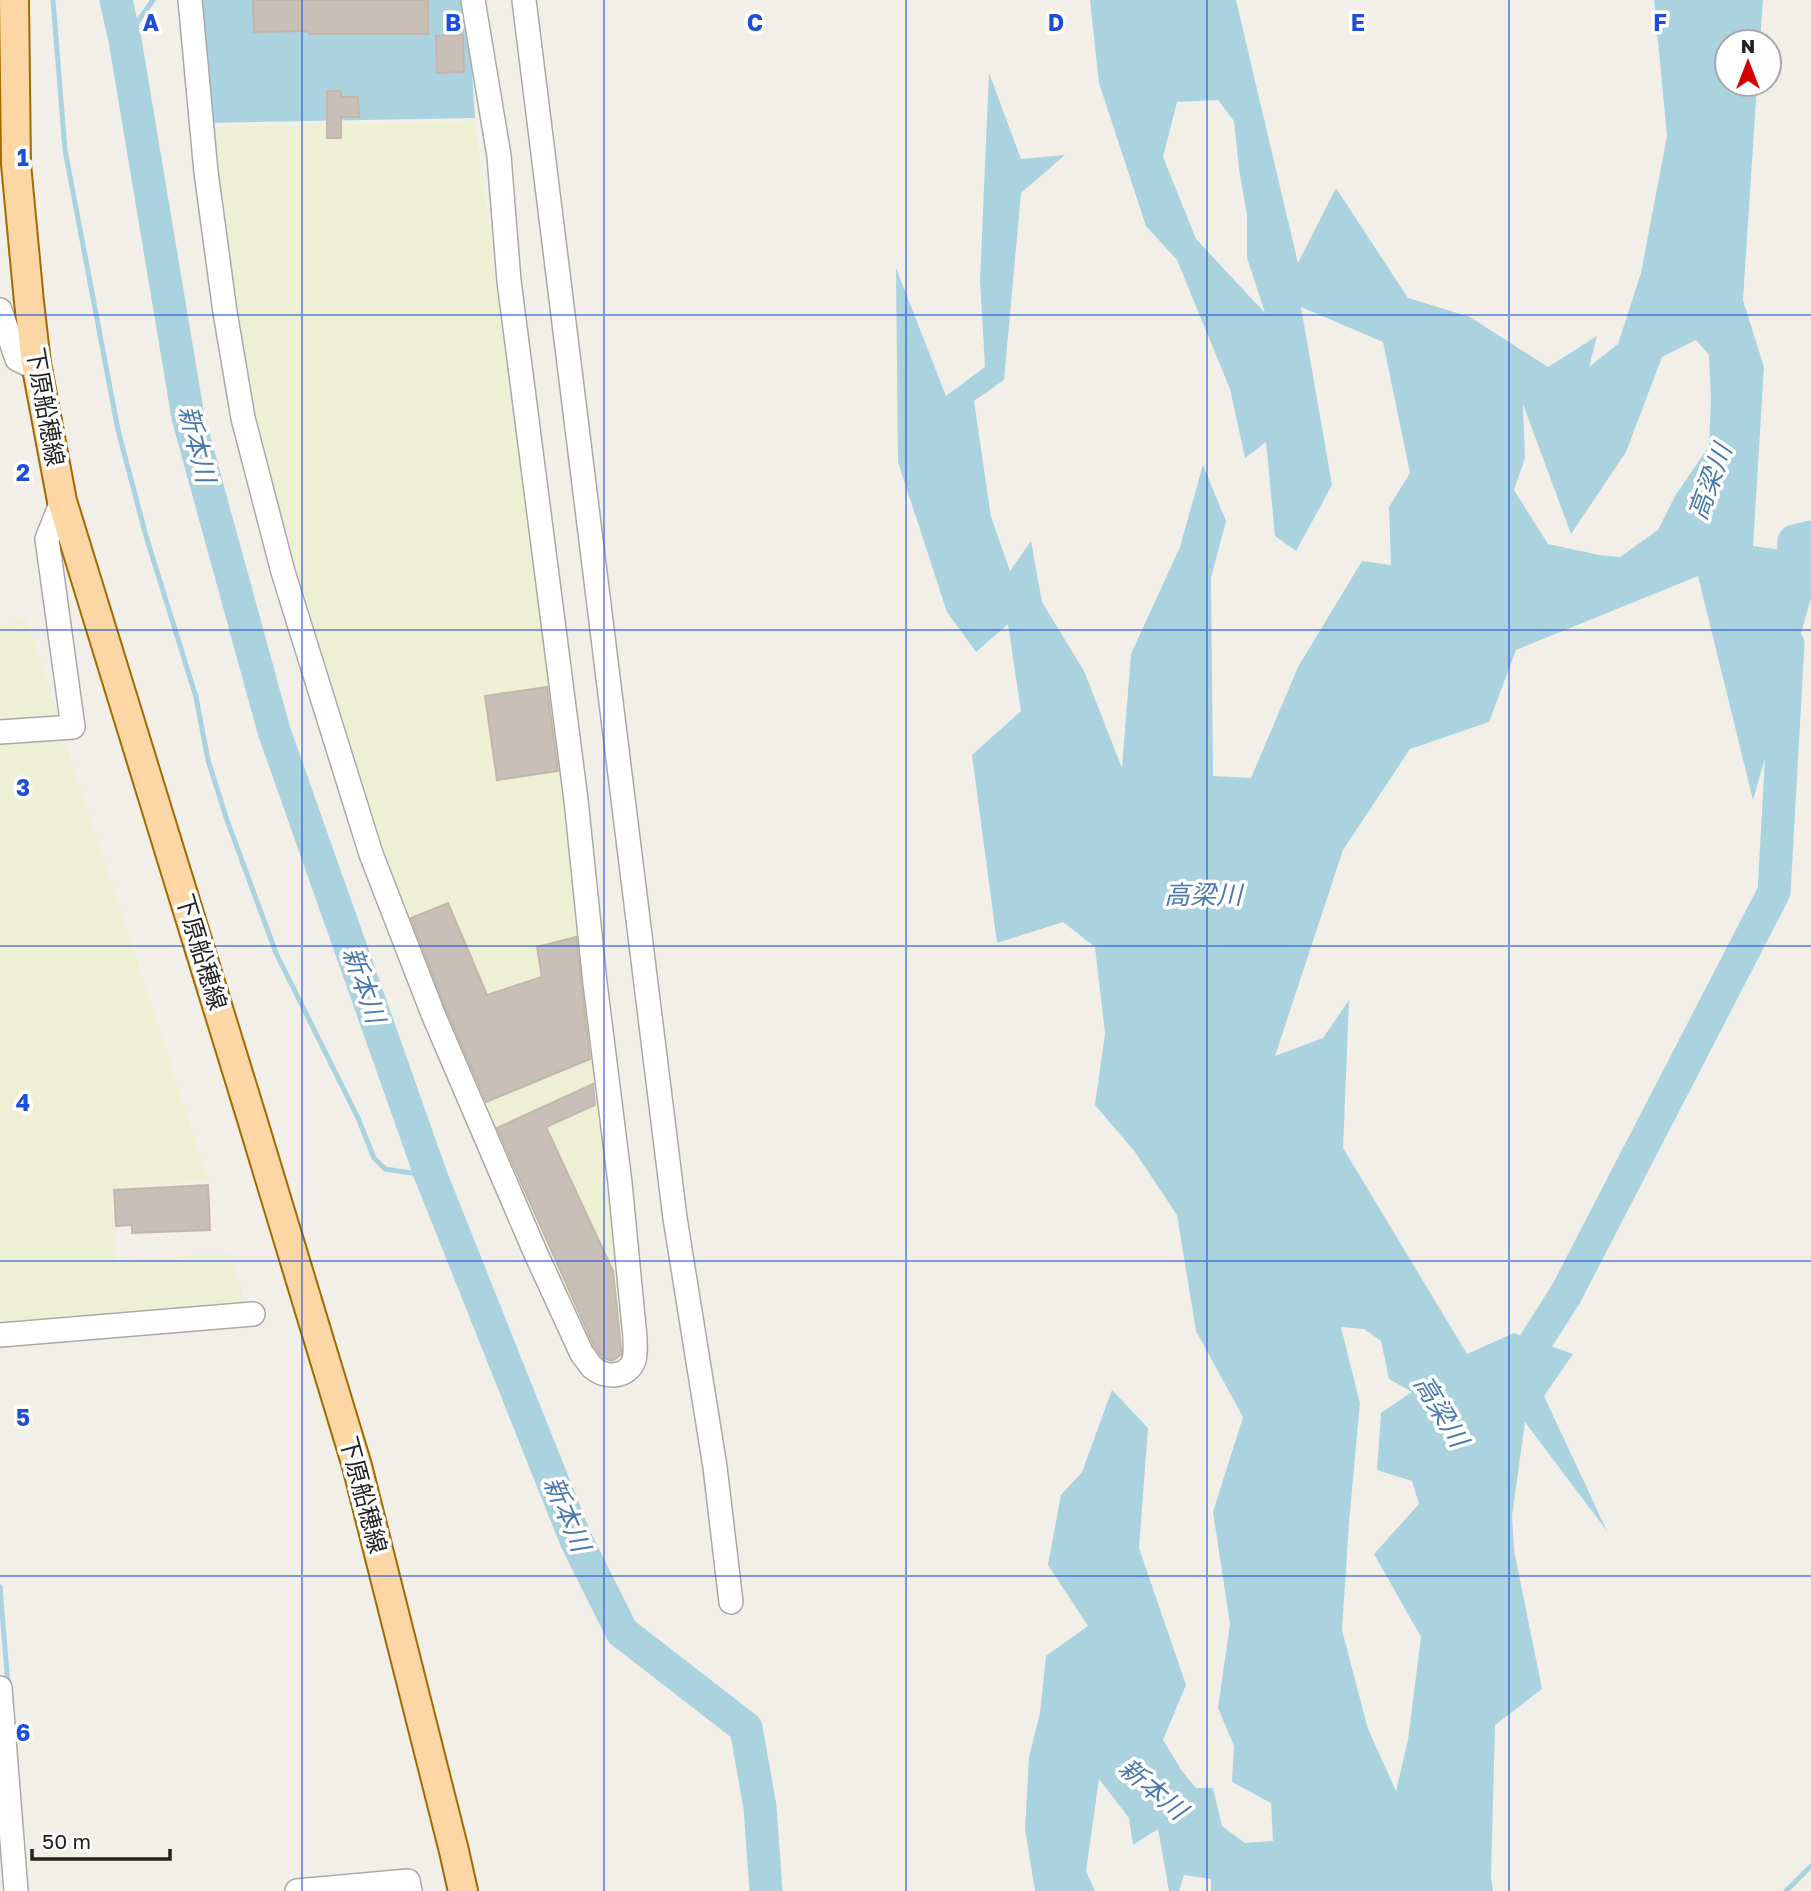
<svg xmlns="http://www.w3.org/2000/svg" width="1811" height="1891" font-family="'Golos Text','Noto Sans JP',sans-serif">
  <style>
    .farmland { fill: #eef0d5 }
    .water { fill: #aad3df; fill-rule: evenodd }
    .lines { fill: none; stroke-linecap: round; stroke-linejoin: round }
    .stream { stroke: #aad3df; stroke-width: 5 }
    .river { stroke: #aad3df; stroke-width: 33 }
    .building { fill: #c7bfb8; stroke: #c4b6ab; stroke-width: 2 }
    .minor-casing { stroke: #a9a9a9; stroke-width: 26 }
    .major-casing { stroke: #a06b00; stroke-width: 32 }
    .minor { stroke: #fff; stroke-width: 23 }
    .major { stroke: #fcd6a4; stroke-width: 28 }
    .grid { fill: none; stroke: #1d4ed8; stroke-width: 2; stroke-opacity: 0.55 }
    .labels { text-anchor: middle; stroke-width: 7; stroke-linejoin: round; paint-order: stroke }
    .street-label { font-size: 24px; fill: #222; stroke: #fff }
    .water-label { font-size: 26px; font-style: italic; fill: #4a7aab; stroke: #fff }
    .grid-label { font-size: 23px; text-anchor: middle; font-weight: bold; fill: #1d4ed8; stroke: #fff; stroke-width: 7; stroke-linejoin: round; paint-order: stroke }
  </style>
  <rect width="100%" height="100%" fill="#f2efe9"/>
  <!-- farmland -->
  <g class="farmland">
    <path d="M475,121L527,513L547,638L578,894L593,1067L617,1209L631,1350L615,1369L599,1363L588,1343L400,911L345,753L244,392L208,127Z"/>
    <path d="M26,617L60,719L0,724V624H15V618Z"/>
    <path d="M64,738L209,1181L111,1188L117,1260L230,1254L246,1305L0,1326V742Z"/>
  </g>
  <!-- water -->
  <g class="water">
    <path d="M199,0H467L475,118L206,123Z"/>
    <path d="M1090,0H1236L1298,263L1336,188L1408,298L1470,317L1548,367L1597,336L1589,367L1618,344L1641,273L1667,136L1654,0H1763L1760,42H1727V84H1757L1743,300L1764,367L1753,546L1811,554V598L1753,800L1698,576L1516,650L1489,722L1410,749L1343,850L1275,1056L1323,1038L1349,1000L1343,1148L1467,1354L1514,1333L1573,1354L1544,1396L1607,1531L1525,1422L1512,1516L1514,1550L1542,1689L1495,1725L1491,1877L1493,1891H1211V1879L1184,1875L1179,1891H1169L1158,1829L1133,1845L1129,1818L1099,1779L1086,1871L1095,1891H1035L1025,1829L1029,1757L1040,1713L1046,1656L1088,1626L1048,1565L1061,1495L1082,1472L1112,1390L1148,1428L1139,1548L1186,1685L1163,1740L1182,1771L1196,1788H1213L1222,1826L1245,1843L1273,1841L1271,1803L1232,1782L1234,1746L1218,1708L1230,1624L1213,1512L1243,1417L1196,1331L1177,1215L1135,1152L1095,1105L1105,1034L1095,947L1063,922L997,943L972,755L1021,711L1008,624L976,652L947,612L898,462L896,268L946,396L985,367L980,281L989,73L1021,159L1065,155L1021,193L1004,380L974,401L991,517L1010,571L1031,541L1042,602L1084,671L1122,768L1131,654L1180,547L1203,465L1226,521L1211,578L1213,776L1251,778L1298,667L1362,561L1391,565L1389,507L1410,473L1383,342L1301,307L1332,485L1296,551L1275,536L1266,442L1245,458L1230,389L1177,260L1146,226L1099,83ZM1218,100L1234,121L1239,169L1247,216V258L1265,313L1196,239L1163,157L1177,102ZM1696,340L1709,355L1711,399L1709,446L1675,496L1658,530L1620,557L1599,555L1548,544L1514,490L1525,458L1523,404L1571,534L1626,452L1662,357ZM1341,1327L1364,1329L1381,1341L1389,1379L1412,1392L1381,1413L1377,1470L1412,1481L1419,1504L1374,1554L1421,1637L1408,1740L1396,1791L1368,1729L1342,1630L1349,1523L1360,1403Z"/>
  </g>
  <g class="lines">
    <!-- stream -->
    <g class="stream">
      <path d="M53,0L65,150L118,430L146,536L196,697L208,760L227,820L276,953L358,1118L374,1158L385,1169L431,1176"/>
      <path d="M125,40L153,0"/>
      <path d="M0,1587L8,1685"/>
      <path d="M1786,1891L1811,1866"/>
    </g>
    <!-- river -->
    <g class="river">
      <path d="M116,0L125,40L188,417L274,731L431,1176L576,1540L622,1632L746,1728L760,1807L766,1891"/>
      <path d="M1791,597L1794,541L1811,537"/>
      <path d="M1513,1377L1566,1294L1774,892L1788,644"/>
    </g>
  </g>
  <!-- building -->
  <g class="building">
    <path d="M253,0H428V34H309V31L254,32Z"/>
    <path d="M463,35L464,72L437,73L436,36Z"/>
    <path d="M327,91H341V97H358L359,117H341V138H327Z"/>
    <path d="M547,687L558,771L497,780L485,696Z"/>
    <path d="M448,903L487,995L542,977L537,947L576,937L590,1059L486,1102L446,1009L411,918Z"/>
    <path d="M593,1084L595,1105L546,1127L613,1271L621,1349V1355L612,1361L603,1358L594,1346L497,1128Z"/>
    <path d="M208,1185L210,1230L132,1233V1225L116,1226L114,1190Z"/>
  </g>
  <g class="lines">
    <defs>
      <g id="minor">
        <path d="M190,0L206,172L225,312L243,418L283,572L371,854L433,1014L536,1254L582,1354C586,1358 589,1364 592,1367C605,1379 628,1378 634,1360C636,1353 635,1345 635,1338L620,1183L595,983L576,800L509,281L499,156L473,0"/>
        <path d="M524,0L675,1218L715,1467L731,1602"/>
        <path d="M0,310L17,359L27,364L36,363"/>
        <path d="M0,732L73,727L47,539L62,501"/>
        <path d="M0,1335L253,1314"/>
        <path d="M0,1688L16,1891"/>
        <path d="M297,1891L408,1881L410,1891"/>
      </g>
      <path id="major" d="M14,0L16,164L29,302L36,363L62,501L252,1119L357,1466L454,1851L463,1891"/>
    </defs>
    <!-- minor casing -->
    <use href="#minor" class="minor-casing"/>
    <!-- major casing -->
    <use href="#major" class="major-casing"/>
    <!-- minor -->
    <use href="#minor" class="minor"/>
    <!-- major -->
    <use href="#major" class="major"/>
  </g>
  <!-- grid -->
  <path class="grid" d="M302,0V1891M604,0V1891M906,0V1891M1207,0V1891M1509,0V1891M0,315H1811M0,630H1811M0,946H1811M0,1261H1811M0,1576H1811"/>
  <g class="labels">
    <!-- street labels -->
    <g class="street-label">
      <text transform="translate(45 407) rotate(80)" y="8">下原船穂線</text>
      <text transform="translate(201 952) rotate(73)" y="8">下原船穂線</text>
      <text transform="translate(363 1495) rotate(75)" y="8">下原船穂線</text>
    </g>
    <!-- water labels -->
    <g class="water-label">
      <text transform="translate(197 444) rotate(76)" y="9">新本川</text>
      <text transform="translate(1710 482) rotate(-70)" y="9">高梁川</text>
      <text x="1203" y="904">高梁川</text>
      <text transform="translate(364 985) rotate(71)" y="9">新本川</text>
      <text transform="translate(1441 1411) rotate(59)" y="9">高梁川</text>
      <text transform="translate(567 1514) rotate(67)" y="9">新本川</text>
      <text transform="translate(1153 1789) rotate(40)" y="9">新本川</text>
    </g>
  </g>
  <g class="grid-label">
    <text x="151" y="31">A</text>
    <text x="453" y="31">B</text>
    <text x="755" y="31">C</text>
    <text x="1056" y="31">D</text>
    <text x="1358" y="31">E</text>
    <text x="1660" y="31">F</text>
    <text x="23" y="166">1</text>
    <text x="23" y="481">2</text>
    <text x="23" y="796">3</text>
    <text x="23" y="1111">4</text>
    <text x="23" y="1426">5</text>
    <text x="23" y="1741">6</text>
  </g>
  <!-- north arrow -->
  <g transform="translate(1748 63)"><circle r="33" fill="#ffffff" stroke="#a7a7a7" stroke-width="2"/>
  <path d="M0-5L12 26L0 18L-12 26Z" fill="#d40000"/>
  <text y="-10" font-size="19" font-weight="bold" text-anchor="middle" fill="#222222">N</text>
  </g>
  <!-- scale -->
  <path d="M32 1849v10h138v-10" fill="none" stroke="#222222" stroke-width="3.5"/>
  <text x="42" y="1849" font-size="21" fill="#222222" stroke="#ffffff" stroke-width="5" paint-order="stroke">50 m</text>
</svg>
